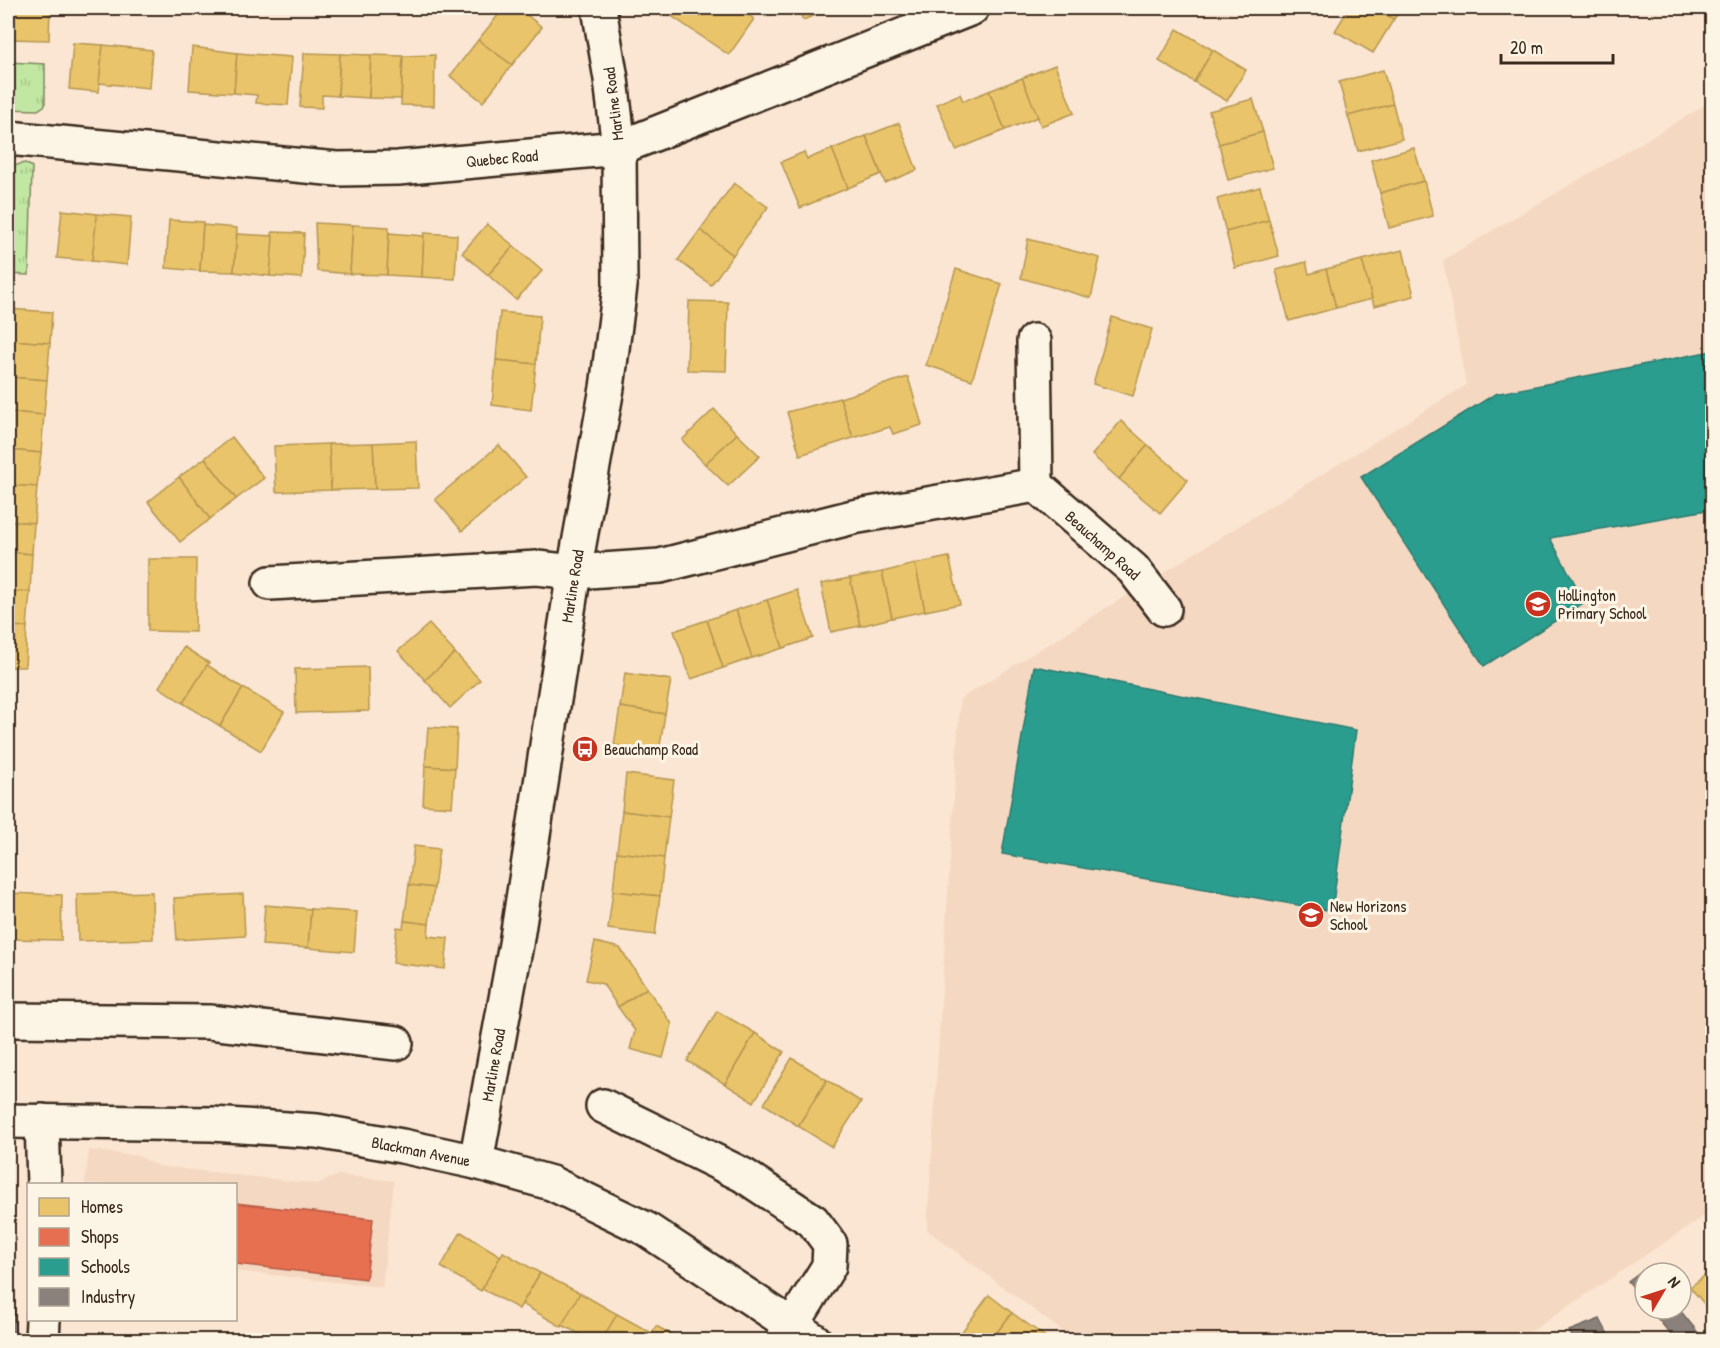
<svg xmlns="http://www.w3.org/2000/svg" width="1720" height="1348" font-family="'Patrick Hand',sans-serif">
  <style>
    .built { fill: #f5d8c2 }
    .grass { fill: url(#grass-tufts); stroke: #7e8860; stroke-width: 1.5 }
    .homes { fill: #e9c46a; stroke: #b59653; stroke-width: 1.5 }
    .shops { fill: #e76f51; stroke: #b35a42; stroke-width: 1.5 }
    .schools { fill: #2a9d8f; stroke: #2f7a6d; stroke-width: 1.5 }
    .industry { fill: #8a817c; stroke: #726760; stroke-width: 1.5 }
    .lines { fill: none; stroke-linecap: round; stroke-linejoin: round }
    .minor-casing { stroke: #3b2a1e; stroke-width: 38 }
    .minor { stroke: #fcf5e5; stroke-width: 33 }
    .labels { text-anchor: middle; stroke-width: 6; stroke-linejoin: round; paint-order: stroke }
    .street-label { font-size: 16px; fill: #3b2a1e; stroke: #fcf5e5 }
    .poi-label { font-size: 16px; fill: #3b2a1e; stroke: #fcf5e5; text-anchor: start }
  </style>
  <defs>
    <pattern id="grass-tufts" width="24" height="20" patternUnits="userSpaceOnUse" patternTransform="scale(1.5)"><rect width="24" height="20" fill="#c1e7a2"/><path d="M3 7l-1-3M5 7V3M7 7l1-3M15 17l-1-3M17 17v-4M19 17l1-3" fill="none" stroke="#a7c68b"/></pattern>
  </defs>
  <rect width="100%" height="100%" fill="#fae6d2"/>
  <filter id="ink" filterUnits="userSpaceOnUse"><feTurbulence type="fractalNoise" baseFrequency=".0167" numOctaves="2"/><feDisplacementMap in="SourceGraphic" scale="12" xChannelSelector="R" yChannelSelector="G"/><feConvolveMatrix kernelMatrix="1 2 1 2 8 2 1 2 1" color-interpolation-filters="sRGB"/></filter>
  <g filter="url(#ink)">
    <!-- built -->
    <g class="built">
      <path d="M1712,101V1211L1518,1340H1074L927,1230L960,699L1466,385L1443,260Z"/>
      <path d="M89,1150L138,1156L158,1166L317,1184L338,1175L394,1181L382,1287L236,1271V1184H85Z"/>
    </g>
    <!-- grass -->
    <g class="grass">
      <path d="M8,62L45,64V105L38,110L8,109Z"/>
      <path d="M25,163L32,167L29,275L8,274V167Z"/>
    </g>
    <!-- homes -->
    <g class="homes">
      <path d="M8,8H50L49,40L8,39Z"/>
      <path d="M504,8H518L542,27L512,65L478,40Z"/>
      <path d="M675,8H738L754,19L729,55L670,15Z"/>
      <path d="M798,8H833L803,20Z"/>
      <path d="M1349,8H1374L1394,19L1373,53L1335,31Z"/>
      <path d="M1374,8H1401L1394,19Z"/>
      <path d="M1177,29L1213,50L1194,82L1159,61Z"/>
      <path d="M478,40L512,65L483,102L450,76Z"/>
      <path d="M73,43L103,45L99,92L69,89Z"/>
      <path d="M103,45L152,50L149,88L99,83Z"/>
      <path d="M192,47L237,53L234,93L189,90Z"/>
      <path d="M1213,50L1246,70L1227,101L1194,82Z"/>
      <path d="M237,53L292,57L288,105L256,103L257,95L234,93Z"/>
      <path d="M304,53L340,54L338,96L322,95V108L300,107Z"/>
      <path d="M340,54L371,55L369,98L338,96Z"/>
      <path d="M371,55L403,56L401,99L369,98Z"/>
      <path d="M435,55L434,106L401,105L403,56Z"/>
      <path d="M1055,65L1074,113L1041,126L1022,78Z"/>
      <path d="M1383,70L1393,104L1348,116L1339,82Z"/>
      <path d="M1022,78L1038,117L1005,130L989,91Z"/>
      <path d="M989,91L1005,130L956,150L937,104L960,94L963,101Z"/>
      <path d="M1253,99L1263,132L1219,144L1209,111Z"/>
      <path d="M1393,104L1402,139L1358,151L1348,116Z"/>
      <path d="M899,123L917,170L885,183L866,136Z"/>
      <path d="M1263,132L1273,168L1228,180L1219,144Z"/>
      <path d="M866,136L881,174L848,188L832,149Z"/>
      <path d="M1414,148L1424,181L1380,193L1371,160Z"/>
      <path d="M832,149L848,188L800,208L781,162L804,152L807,159Z"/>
      <path d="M1424,181L1433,216L1389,228L1380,193Z"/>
      <path d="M734,183L768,207L733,255L700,230Z"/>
      <path d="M1260,187L1269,220L1226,232L1217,199Z"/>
      <path d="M62,210L97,214L92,261L57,258Z"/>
      <path d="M97,214L131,217L127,265L92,261Z"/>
      <path d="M169,220L203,222L200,271L166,268Z"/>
      <path d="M1269,220L1279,256L1235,268L1226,232Z"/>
      <path d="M315,223L353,225L350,274L317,271Z"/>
      <path d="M487,224L514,246L488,275L462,253Z"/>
      <path d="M203,225L237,228L234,272L200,271Z"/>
      <path d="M353,225L389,227L387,275L350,274Z"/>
      <path d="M700,230L733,255L711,285L678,260Z"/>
      <path d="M272,232L304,233L302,278L270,276Z"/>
      <path d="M389,233L424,236L422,277L387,275Z"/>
      <path d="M424,233L457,235L455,279L422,277Z"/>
      <path d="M237,234L273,236L270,276L234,272Z"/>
      <path d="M1028,239L1100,258L1091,298L1021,278Z"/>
      <path d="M514,246L542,271L516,300L488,275Z"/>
      <path d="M1403,250L1414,296L1374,306L1362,260Z"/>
      <path d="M1362,260L1372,299L1336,308L1326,269Z"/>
      <path d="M1306,262L1309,274L1326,269L1336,308L1289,321L1276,270Z"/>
      <path d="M956,269L1002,284L972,380L926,365Z"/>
      <path d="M689,301L728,302L726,371L687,370Z"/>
      <path d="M8,309L52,312L50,343L8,340Z"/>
      <path d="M500,312L540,316L536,364L496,360Z"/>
      <path d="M1112,317L1152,329L1133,396L1093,384Z"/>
      <path d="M9,340L50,343L47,380L8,377Z"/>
      <path d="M496,360L536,364L531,410L492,405Z"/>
      <path d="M8,377L47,380L44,415L8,412Z"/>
      <path d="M908,377L922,425L893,434L890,427L853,438L840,398Z"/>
      <path d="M840,398L853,438L800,455L787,412Z"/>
      <path d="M714,409L737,434L705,464L682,440Z"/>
      <path d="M8,412L44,415L41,453L8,450Z"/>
      <path d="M1121,421L1148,445L1119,479L1092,455Z"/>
      <path d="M737,434L760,456L728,486L705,464Z"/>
      <path d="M232,437L264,478L236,499L205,458Z"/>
      <path d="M416,441L418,488L375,489L373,443Z"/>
      <path d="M373,443L375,489L331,490L329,444Z"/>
      <path d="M329,444L331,490L276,492L274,446Z"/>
      <path d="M499,445L526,477L462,531L435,499Z"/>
      <path d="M1148,445L1188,480L1160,513L1119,479Z"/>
      <path d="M8,450L41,453L37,487L8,485Z"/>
      <path d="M205,458L236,499L210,519L179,477Z"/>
      <path d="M179,477L210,519L180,542L148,502Z"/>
      <path d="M8,485L37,487L34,523L8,521Z"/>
      <path d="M8,521L34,523L32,554L8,552Z"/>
      <path d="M8,552L32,554L30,592L8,591Z"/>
      <path d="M949,557L960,604L925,611L915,564Z"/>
      <path d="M148,559H196L195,632L148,631Z"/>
      <path d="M915,564L925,611L892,618L882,572Z"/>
      <path d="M882,572L892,618L860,626L850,578Z"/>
      <path d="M850,578L860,626L831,632L821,584Z"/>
      <path d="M797,590L813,638L783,648L767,600Z"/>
      <path d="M8,591L30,592L27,627L8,626Z"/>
      <path d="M767,600L783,648L752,658L736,610Z"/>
      <path d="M736,610L752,658L723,668L707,620Z"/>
      <path d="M707,620L723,668L691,679L674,631Z"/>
      <path d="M429,624L455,653L425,680L398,651Z"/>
      <path d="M8,626L27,627L25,667H8Z"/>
      <path d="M184,647L209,663L183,703L159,687Z"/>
      <path d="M455,653L480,680L450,708L425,680Z"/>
      <path d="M207,665L243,688L220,726L183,703Z"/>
      <path d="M368,667L369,711L296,713L295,669Z"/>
      <path d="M625,673L671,680L665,714L620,707Z"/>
      <path d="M243,688L284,712L261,751L220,726Z"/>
      <path d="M620,707L665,714L659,752L614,745Z"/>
      <path d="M428,727L457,729L455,768L425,766Z"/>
      <path d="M425,766L455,768L452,807L423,805Z"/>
      <path d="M626,774L674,780L669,817L622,811Z"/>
      <path d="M622,811L669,817L664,858L617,852Z"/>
      <path d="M414,846L439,849L434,888L409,885Z"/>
      <path d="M617,852L664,858L660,896L613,891Z"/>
      <path d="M409,885L434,888L429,924L404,921Z"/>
      <path d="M613,891L660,896L655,935L608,929Z"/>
      <path d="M152,892L153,939L78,941L77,894Z"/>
      <path d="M8,893L62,895L61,940L8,939Z"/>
      <path d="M243,894L245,936L177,940L174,898Z"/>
      <path d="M265,905L311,909L308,948L262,945Z"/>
      <path d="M311,909L357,912L354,952L308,948Z"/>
      <path d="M404,921L429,924L428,936L448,938L445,969L393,963L397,927L403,928Z"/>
      <path d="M595,942L620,948L647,988L618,1007L603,984L586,980Z"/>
      <path d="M647,988L672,1024L663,1058L630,1049L635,1031L618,1007Z"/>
      <path d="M717,1011L755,1033L725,1084L687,1061Z"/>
      <path d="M755,1033L784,1052L754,1102L725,1084Z"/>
      <path d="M792,1058L827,1080L798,1126L764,1104Z"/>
      <path d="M827,1080L861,1102L832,1147L798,1126Z"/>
      <path d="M461,1232L501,1256L481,1291L441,1267Z"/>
      <path d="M503,1252L540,1273L519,1309L482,1289Z"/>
      <path d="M1712,1270V1311L1711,1312L1690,1287Z"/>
      <path d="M540,1273L580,1293L562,1327L522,1304Z"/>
      <path d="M580,1293L617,1314L602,1340H591L562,1325Z"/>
      <path d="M989,1295L1012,1313L991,1340H963L958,1337Z"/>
      <path d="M1012,1313L1047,1338L1045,1340H991Z"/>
      <path d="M617,1314L652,1333L648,1340H602Z"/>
      <path d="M656,1326L682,1340H648Z"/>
    </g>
    <!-- shops -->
    <path class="shops" d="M236,1203L373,1219L366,1279L236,1264Z"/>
    <!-- schools -->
    <g class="schools">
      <path d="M1712,351V509L1550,538L1585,602L1484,666L1361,477L1495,394Z"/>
      <path d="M1034,666L1356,730L1332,911L1002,854Z"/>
    </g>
    <!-- industry -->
    <g class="industry">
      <path d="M8,1199L11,1200L15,1332H8Z"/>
      <path d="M1647,1268L1651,1273H1645V1303L1628,1282Z"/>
      <path d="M1650,1309H1679L1704,1340H1675Z"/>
      <path d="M1600,1319L1611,1340H1574L1569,1331Z"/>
    </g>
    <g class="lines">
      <defs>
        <g id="minor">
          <path d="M8,138L337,169L398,168L619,148L972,8"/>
          <path d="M1036,485L1133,569L1164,609"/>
          <path d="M270,583L537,568L574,572L660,566L853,517L1036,485L1034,341"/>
          <path d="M8,1020L209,1022L396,1043"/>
          <path d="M603,1106L743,1175L813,1221L830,1244L829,1266L783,1340"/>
          <path d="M8,1121L212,1124L317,1131L402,1146L476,1162L551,1183L646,1229L814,1340"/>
          <path d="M42,1121L44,1184"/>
          <path d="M476,1162L516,944L574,572L607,388L620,286L619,148L611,79L599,8"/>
          <path d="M42,1340L43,1320"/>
        </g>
      </defs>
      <!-- minor casing -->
      <use href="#minor" class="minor-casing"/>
      <!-- minor -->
      <use href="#minor" class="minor"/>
    </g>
  </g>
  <!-- icons -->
  <defs>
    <symbol id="school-disc" viewBox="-11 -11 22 22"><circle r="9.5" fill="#c8321e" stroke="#fcf5e5"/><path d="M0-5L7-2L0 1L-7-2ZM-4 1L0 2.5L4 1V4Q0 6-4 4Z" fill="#fff"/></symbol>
    <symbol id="bus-disc" viewBox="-11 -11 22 22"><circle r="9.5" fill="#c8321e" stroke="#fcf5e5"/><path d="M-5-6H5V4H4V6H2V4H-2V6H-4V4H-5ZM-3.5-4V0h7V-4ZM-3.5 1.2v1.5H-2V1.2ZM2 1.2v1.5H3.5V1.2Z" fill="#fff"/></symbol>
  </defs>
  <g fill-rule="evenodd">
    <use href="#school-disc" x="1523" y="589" width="30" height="30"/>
    <use href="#bus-disc" x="570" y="734" width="30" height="30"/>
    <use href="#school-disc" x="1296" y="900" width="30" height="30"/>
  </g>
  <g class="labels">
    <!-- street labels -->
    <g class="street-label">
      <text transform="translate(613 104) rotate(-97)" y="6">Marline Road</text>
      <text transform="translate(502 158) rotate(-5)" y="6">Quebec Road</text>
      <text transform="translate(1103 545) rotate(42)" y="6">Beauchamp Road</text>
      <text transform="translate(572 586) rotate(-81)" y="6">Marline Road</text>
      <text transform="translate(493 1065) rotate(-80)" y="6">Marline Road</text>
      <text transform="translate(421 1151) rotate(11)" y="6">Blackman Avenue</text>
    </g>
    <!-- poi labels -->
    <g class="poi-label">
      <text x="1558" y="601">Hollington<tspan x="1558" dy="18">Primary School</tspan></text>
      <text x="604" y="755">Beauchamp Road</text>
      <text x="1330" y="912">New Horizons<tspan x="1330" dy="18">School</tspan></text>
    </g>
  </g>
  <!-- margin -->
  <rect width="1720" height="1348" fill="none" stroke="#fcf5e5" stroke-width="30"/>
  <rect x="15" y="15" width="1690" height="1318" fill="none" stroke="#3b2a1e" stroke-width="2" filter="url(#ink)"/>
  <!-- legend -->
  <rect x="27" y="1183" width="210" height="138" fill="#fcf5e5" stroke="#afa495" stroke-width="1.5"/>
  <rect x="39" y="1198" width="30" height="18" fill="#e9c46a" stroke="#afa495" stroke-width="1.5"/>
  <text x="81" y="1213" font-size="18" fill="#3b2a1e">Homes</text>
  <rect x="39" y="1228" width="30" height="18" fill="#e76f51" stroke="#afa495" stroke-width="1.5"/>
  <text x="81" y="1243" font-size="18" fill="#3b2a1e">Shops</text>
  <rect x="39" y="1258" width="30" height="18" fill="#2a9d8f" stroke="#afa495" stroke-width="1.5"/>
  <text x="81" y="1273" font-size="18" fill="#3b2a1e">Schools</text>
  <rect x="39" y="1288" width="30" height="18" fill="#8a817c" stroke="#afa495" stroke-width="1.5"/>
  <text x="81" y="1303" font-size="18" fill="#3b2a1e">Industry</text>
  <!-- north arrow -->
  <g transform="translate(1663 1291) rotate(51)"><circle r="28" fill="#fcf5e5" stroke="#afa495" stroke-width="1.5"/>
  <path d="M0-4.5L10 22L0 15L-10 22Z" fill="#c8321e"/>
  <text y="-9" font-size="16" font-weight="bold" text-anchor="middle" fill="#3b2a1e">N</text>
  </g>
  <!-- scale -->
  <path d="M1501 54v9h112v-9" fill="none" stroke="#3b2a1e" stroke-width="3"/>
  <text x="1510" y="54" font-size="18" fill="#3b2a1e" stroke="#fcf5e5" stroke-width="4.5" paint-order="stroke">20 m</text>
</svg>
